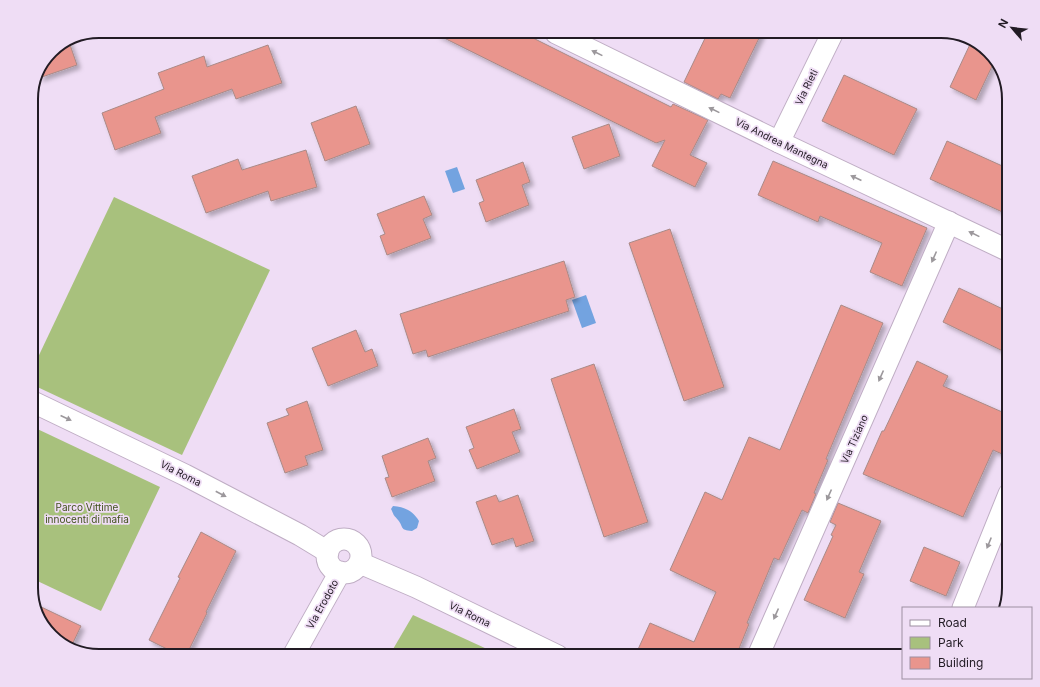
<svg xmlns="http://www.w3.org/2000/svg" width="1040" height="687" font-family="Inter,sans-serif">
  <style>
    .green { fill: #a8c17d }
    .water { fill: #73a3e0 }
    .building { fill: #e9958d; stroke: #a98a87; filter: url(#shadow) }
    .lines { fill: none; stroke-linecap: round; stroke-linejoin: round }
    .minor-casing { stroke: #bfadc4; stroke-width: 23 }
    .minor { stroke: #fff; stroke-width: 21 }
    .oneway { fill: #9c989c }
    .labels { text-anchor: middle; stroke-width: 3.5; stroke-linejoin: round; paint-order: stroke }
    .street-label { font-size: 10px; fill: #221b24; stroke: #efddf5 }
    .park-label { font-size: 10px; fill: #40511c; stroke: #efddf5 }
    .rim { fill: none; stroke: #221b24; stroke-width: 2 }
  </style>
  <defs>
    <filter id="shadow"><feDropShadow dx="3.5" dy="3.5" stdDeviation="2" flood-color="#0004"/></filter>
  </defs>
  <rect width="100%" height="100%" fill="#efddf5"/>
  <!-- green -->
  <g class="green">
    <path d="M114,197L270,270L182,455L31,384V372Z"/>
    <path d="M31,426L160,487L101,611L31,578Z"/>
    <path d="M413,615L487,649L483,656H389Z"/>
  </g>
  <!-- water -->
  <g class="water">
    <path d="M457,167L465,189L453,193L445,171Z"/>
    <path d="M586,295L596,323L582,328L572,300Z"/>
    <path d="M393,506C405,507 413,511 419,521L417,528L412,531C399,530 404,527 398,520C392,513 395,517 391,509Z"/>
  </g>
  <!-- building -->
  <g class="building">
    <path d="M708,32H762L730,98L721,94L718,99L684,82Z"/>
    <path d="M523,33L671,107L673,104L708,120L690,155L707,163L695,187L652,166L665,140L656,143L436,34Z"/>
    <path d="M68,39L77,65L39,78L51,51Z"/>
    <path d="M972,40L979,42L995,60L976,100L950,87Z"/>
    <path d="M268,45L282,83L236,99L232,89L155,117L161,133L115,150L102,113L164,89L158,73L204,56L207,67Z"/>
    <path d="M844,75L917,109L894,155L822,121Z"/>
    <path d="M356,106L370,144L325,161L311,123Z"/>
    <path d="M609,124L620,156L584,169L572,137Z"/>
    <path d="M947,141L1009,169V215L930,179Z"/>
    <path d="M306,150L317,187L271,201L268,191L206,213L192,176L238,159L242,170Z"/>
    <path d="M773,161L927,228L902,286L870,272L882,243L820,216L818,222L758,195Z"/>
    <path d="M523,162L530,182L522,185L529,205L486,222L479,203L484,201L476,180Z"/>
    <path d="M424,196L432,215L423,219L431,238L387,255L380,236L385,234L377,214Z"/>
    <path d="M670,229L724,387L684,401L629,243Z"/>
    <path d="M564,261L575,297L566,300L569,311L428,357L426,350L413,354L400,314Z"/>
    <path d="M959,288L1009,312V354L943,322Z"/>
    <path d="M841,305L883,323L826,459L828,460L814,493L816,494L808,513L802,510L779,560L774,558L747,623L749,624L736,656H635L650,623L694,642L716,592L670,570L705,492L722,500L749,437L780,450Z"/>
    <path d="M356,330L365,352L372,349L378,366L328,386L312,348Z"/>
    <path d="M917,361L948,376L943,386L1009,415V457L993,450L963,517L863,474L882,431H884Z"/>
    <path d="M594,364L648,522L604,537L551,379Z"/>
    <path d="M307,401L323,450L305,456L308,465L285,473L267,423L289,415L286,409Z"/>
    <path d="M514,409L521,429L512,432L520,452L477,469L469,450L474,448L466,427Z"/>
    <path d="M428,438L436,458L428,461L435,481L392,497L385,478L389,477L382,456Z"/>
    <path d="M496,495L499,502L518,495L534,541L516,547L513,538L492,545L476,502Z"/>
    <path d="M838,503L881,521L859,572L864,574L845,618L804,600L833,536L831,535L836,525L830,522Z"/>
    <path d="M201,532L236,551L206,612L207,613L186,656H181L149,640L180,578L178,577Z"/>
    <path d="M924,547L960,562L946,596L910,581Z"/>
    <path d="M35,604L81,626L71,647L61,645L40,622Z"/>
  </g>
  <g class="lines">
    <defs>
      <g id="minor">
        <path d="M556,33L779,142L1009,251"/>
        <path d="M779,142L833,32"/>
        <path d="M31,401L185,475L300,535L328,552"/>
        <circle cx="344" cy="556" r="17"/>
        <path d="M360,563L416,587L558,656"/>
        <path d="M963,608L1009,494"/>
        <path d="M293,656L340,572"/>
        <path d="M758,656L949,222"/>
      </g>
    </defs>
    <!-- minor casing -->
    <use href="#minor" class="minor-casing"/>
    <!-- minor -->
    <use href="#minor" class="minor"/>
  </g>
  <!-- one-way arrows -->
  <defs><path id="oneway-solid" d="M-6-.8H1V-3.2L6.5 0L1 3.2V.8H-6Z"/></defs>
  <g class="oneway">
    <use href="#oneway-solid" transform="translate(597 53) rotate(-154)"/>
    <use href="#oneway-solid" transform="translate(714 110) rotate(-154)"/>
    <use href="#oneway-solid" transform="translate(856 178) rotate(-155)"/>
    <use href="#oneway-solid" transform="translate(974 234) rotate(-154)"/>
    <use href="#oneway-solid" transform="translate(934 257) rotate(114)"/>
    <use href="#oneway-solid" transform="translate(881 376) rotate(114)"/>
    <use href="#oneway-solid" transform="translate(66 418) rotate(25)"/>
    <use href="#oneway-solid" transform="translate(221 494) rotate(28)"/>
    <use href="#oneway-solid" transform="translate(829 495) rotate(114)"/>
    <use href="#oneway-solid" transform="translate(989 543) rotate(112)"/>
    <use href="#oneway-solid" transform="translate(776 614) rotate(114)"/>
  </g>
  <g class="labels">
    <!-- street labels -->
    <g class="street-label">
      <text transform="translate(806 87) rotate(-64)" y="4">Via Rieti</text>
      <text transform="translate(782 143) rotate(26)" y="4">Via Andrea Mantegna</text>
      <text transform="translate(854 439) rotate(-66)" y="4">Via Tiziano</text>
      <text transform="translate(181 473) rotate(27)" y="4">Via Roma</text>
      <text transform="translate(322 604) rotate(-61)" y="4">Via Erodoto</text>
      <text transform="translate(470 614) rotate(26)" y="4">Via Roma</text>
    </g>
    <!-- park labels -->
    <g class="park-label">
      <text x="87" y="511">Parco Vittime<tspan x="87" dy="12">innocenti di mafia</tspan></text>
    </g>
  </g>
  <!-- crop -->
  <path d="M0 0H1040V687H0ZM99 38H941A61 61 0 0 1 1002 99V588A61 61 0 0 1 941 649H99A61 61 0 0 1 38 588V99A61 61 0 0 1 99 38Z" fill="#efddf5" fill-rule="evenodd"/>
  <path class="rim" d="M99 38H941A61 61 0 0 1 1002 99V588A61 61 0 0 1 941 649H99A61 61 0 0 1 38 588V99A61 61 0 0 1 99 38Z"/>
  <!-- legend -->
  <rect x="902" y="607" width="130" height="72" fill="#efddf5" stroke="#9d8fa1"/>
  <rect x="910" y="620" width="20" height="6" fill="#ffffff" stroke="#9d8fa1"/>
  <text x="938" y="627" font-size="12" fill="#221b24">Road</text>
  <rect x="910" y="637" width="20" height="12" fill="#a8c17d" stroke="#9d8fa1"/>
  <text x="938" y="647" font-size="12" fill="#221b24">Park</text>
  <rect x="910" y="657" width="20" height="12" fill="#e9958d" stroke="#9d8fa1"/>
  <text x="938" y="667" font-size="12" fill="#221b24">Building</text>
  <!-- north arrow -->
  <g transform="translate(1012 28) rotate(298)" stroke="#efddf5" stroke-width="3" paint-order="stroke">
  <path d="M0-3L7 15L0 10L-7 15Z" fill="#221b24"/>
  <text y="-6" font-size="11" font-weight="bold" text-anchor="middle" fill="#221b24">N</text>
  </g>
</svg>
